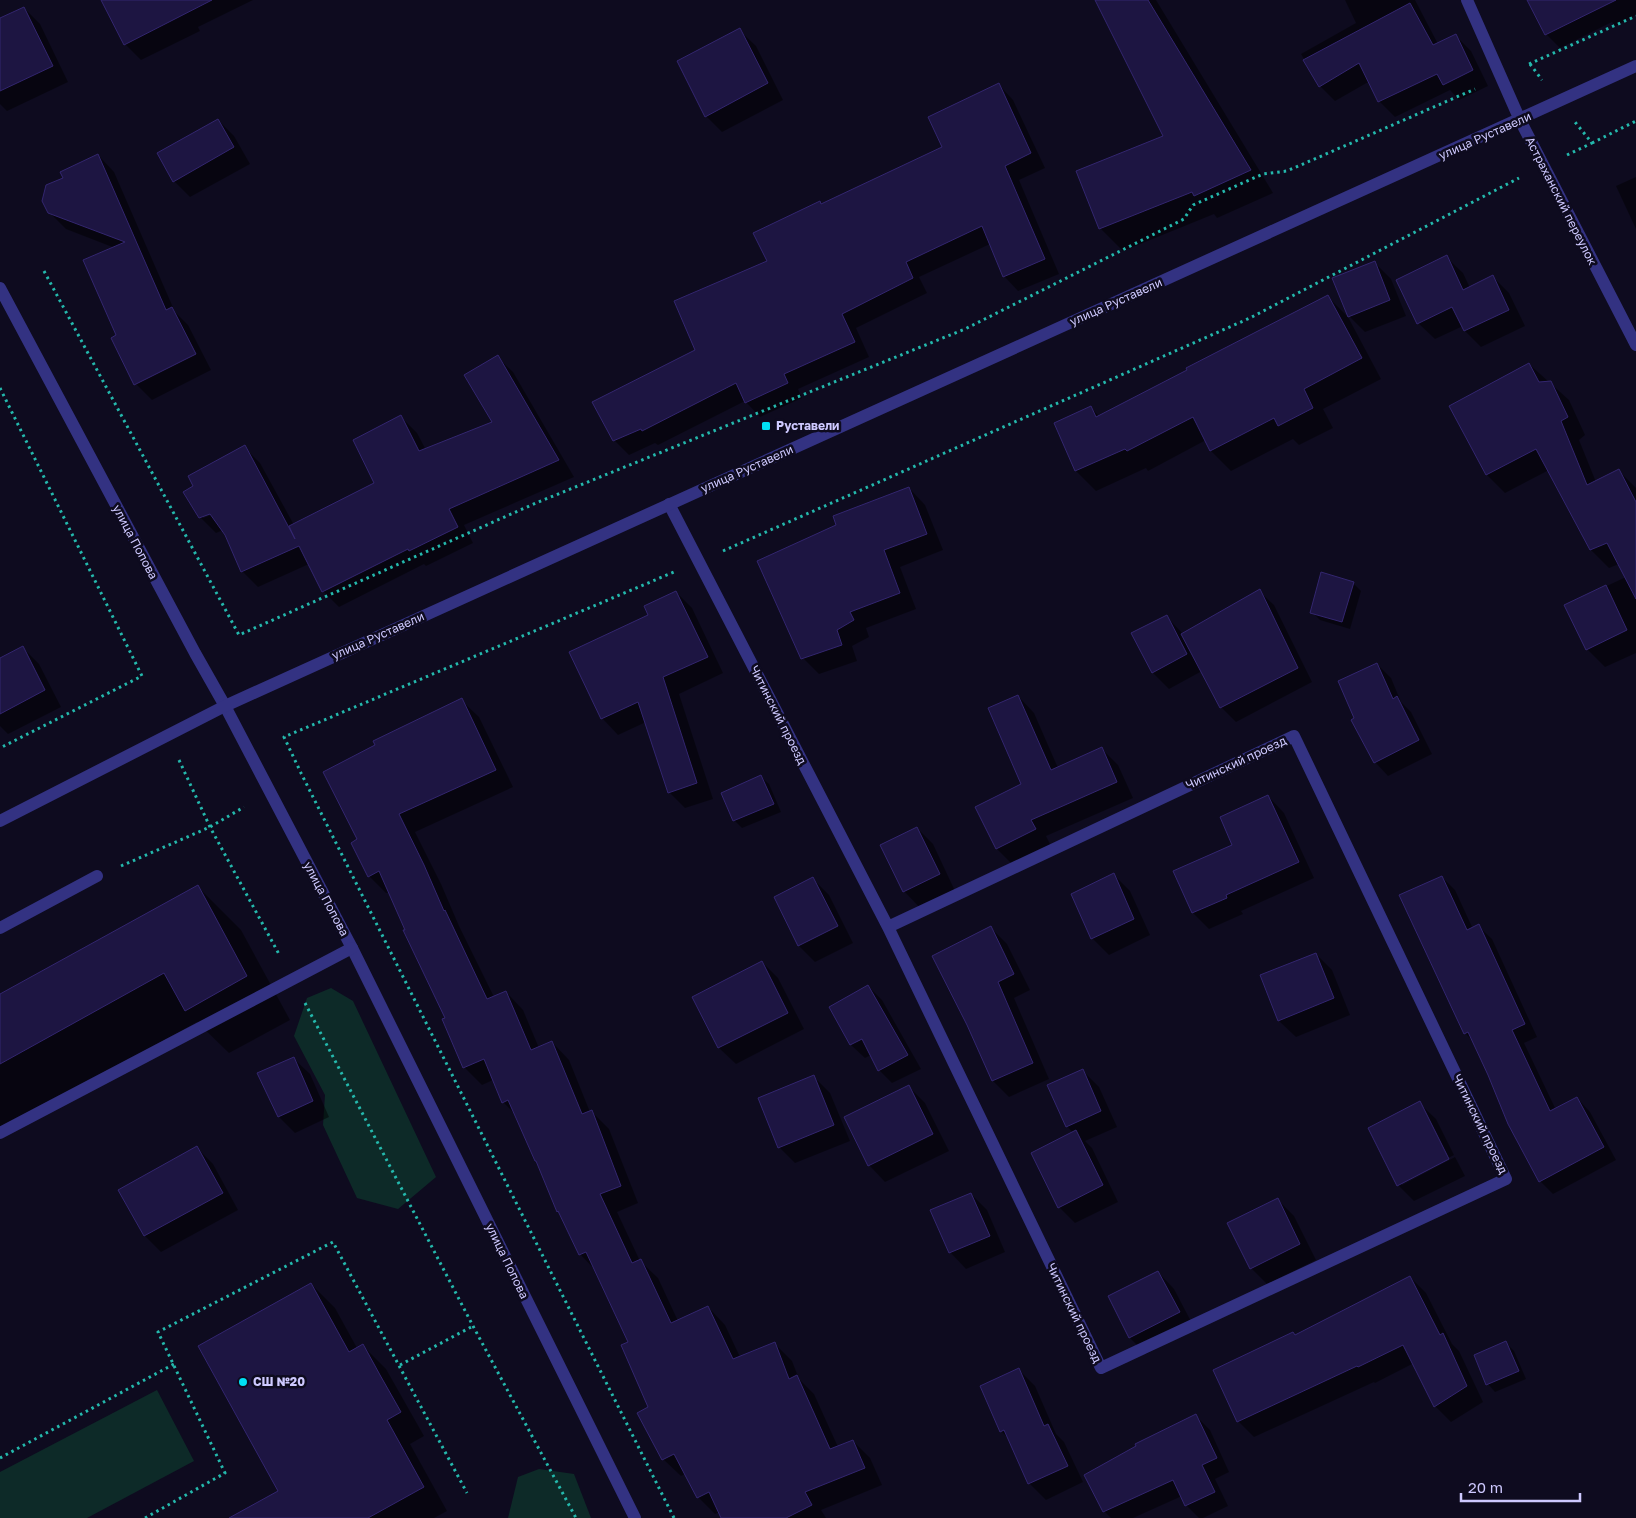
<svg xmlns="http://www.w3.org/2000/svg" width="1636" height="1518" font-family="'Golos Text',sans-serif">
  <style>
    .green { fill: #0d2a28 }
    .shadow { fill: #0007; fill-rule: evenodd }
    .building { fill: #1d1542; stroke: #33266f }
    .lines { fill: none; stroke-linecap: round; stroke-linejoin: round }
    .path { stroke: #24b8ac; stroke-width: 3; stroke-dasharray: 2.5 4; stroke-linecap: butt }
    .minor { stroke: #333282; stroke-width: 12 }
    .poi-dot { fill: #00e0f4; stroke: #0e0b1f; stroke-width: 2 }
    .labels { text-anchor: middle; stroke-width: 5; stroke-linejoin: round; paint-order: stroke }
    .street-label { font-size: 12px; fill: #cec9ff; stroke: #0e0b1f }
    .poi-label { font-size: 12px; font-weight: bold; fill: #cec9ff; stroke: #0e0b1f; text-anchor: start }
  </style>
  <rect width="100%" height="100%" fill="#0e0b1f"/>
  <!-- green -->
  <g class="green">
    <path d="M331,988L353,1001L436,1177L398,1209L357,1198L323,1125L325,1095L294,1036L307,998Z"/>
    <path d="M157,1390L194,1461L87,1518H0V1472Z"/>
    <path d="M539,1469L574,1474L591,1518H508L518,1477Z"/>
  </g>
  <!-- shadow -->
  <g class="shadow">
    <path d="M102,0H253L198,27L200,31L141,60L125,44Z"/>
    <path d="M1096,0H1156L1273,193L1217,218L1214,214L1123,251L1100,228L1078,172L1165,137Z"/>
    <path d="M1345,0H1415L1438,44L1456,36L1471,51L1488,86L1459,100L1450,90L1395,117L1379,101L1370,81L1335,101L1320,86L1301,54L1356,23Z"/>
    <path d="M1528,0H1636V15L1615,26L1612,22L1560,48L1546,34Z"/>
    <path d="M24,8L40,24L68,82L7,111L0,104V20Z"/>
    <path d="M739,30L756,46L783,100L722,132L706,116Z"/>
    <path d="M999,85L1013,100L1045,168L1019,180L1059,274L1018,291L1004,276L990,244L919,277L927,293L856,328L869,357L798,389L802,398L760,417L745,401L658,445L655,443L629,455L614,440L697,350L768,262L820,202L822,205L943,147Z"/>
    <path d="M218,120L234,136L250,164L190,197L174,181Z"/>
    <path d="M98,155L114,172L175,312L188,325L211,370L152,400L136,384L118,336L115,248L66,229L49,212L65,178Z"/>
    <path d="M1636,177V229L1616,186Z"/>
    <path d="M1446,257L1463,273L1470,288L1493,277L1509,293L1525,326L1481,347L1465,331L1463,326L1435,339L1418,323Z"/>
    <path d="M1375,263L1391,279L1406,316L1365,332L1349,316Z"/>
    <path d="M1328,297L1348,317L1381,379L1323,409L1333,428L1299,445L1293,439L1231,471L1211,451L1206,440L1148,471L1146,468L1096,491L1076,471L1055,424L1091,408L1100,417Z"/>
    <path d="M497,357L513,372L574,477L464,525L473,543L426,566L424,564L339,607L323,591L309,564L258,587L242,571L223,530L216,533L200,517L195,487L244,447L260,463L294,525L376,483L401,417L417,433L426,450L494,423ZM215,511L216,513L203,518V515Z"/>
    <path d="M1529,364L1569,400L1585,435L1579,440L1596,482L1618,470L1636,488V653L1605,667L1587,649L1566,605L1626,577L1619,564L1609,568L1591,550L1549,470L1505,493L1487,475L1451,406Z"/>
    <path d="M909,488L925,505L943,550L900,567L916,609L866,628L869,637L852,646L857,661L819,674L803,658L837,525Z"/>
    <path d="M1353,583L1361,591L1350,629L1320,620L1312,612Z"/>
    <path d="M1259,591L1274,605L1312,682L1236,722L1221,707L1202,671L1169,689L1153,673L1133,634L1166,616L1183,634Z"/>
    <path d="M676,592L692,608L723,673L679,694L713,799L685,808L669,792L646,722L618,735L602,718L650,615Z"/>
    <path d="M23,648L39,664L61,707L8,734L0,726V660Z"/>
    <path d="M1377,664L1391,678L1401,702L1411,712L1432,754L1388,776L1375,762L1356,719Z"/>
    <path d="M1018,696L1034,713L1058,768L1102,749L1118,765L1133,798L1046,836L1051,846L1013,865L997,849L976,808L1023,784Z"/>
    <path d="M461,700L479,717L513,787L415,832L441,884L459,926L494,997L506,992L523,1010L539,1048L552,1042L569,1060L590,1112H592L609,1129L638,1203L617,1212L640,1261L658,1278L678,1321L708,1307L725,1325L740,1357L774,1343L792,1361L799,1379L814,1394L838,1447L853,1441L870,1458L882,1485L821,1510L826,1518H723L720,1512L715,1514L698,1497L685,1474L681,1476L663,1459L630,1342L596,1271L580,1254L561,1214L558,1211L517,1116L503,1102L493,1080L482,1085L464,1067L444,1019L446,1018L390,892L386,893L369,876L359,840Z"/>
    <path d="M761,777L769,784L781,812L742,828L734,820Z"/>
    <path d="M1268,796L1284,813L1314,878L1241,911L1243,914L1209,929L1193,913L1175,872L1234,846Z"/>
    <path d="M917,828L933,844L955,891L920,908L904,891Z"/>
    <path d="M1114,875L1130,891L1150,935L1109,955L1092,938Z"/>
    <path d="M1442,877L1455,890L1473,929L1478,926L1492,939L1537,1037L1524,1043L1556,1110L1577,1098L1590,1112L1616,1160L1553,1194L1540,1181L1473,1041L1465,1033Z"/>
    <path d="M813,879L829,895L853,943L815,962L799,946L775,898Z"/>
    <path d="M198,887L241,930L290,1020L229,1053L197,1022L0,1131V996Z"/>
    <path d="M991,928L1007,944L1030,990L1014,998L1049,1079L1009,1097L993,1081L968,1024Z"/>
    <path d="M1316,954L1332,970L1350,1015L1296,1037L1279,1021L1262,976Z"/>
    <path d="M762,962L778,978L804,1029L736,1064L719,1048L694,997Z"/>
    <path d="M868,986L882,1000L921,1069L892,1083L879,1070L871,1055L865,1058L851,1045L830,1008Z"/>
    <path d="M293,1058L310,1074L329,1117L295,1133L279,1117Z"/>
    <path d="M1082,1070L1099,1087L1117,1127L1085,1141L1092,1148L1118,1202L1075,1223L1059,1207L1073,1133L1067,1126Z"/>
    <path d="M814,1077L830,1093L850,1141L795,1163L779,1147Z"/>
    <path d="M909,1087L925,1103L949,1151L885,1182L869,1165Z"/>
    <path d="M1419,1103L1436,1119L1454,1155L1402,1182V1185L1455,1157L1465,1176L1414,1201L1398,1185Z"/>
    <path d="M197,1148L213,1164L238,1210L161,1252L145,1236L120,1190Z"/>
    <path d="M971,1194L987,1210L1005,1252L966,1269L950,1252Z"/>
    <path d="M1278,1200L1294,1216L1316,1260L1267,1284L1251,1268Z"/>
    <path d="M1158,1272L1174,1289L1195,1329L1146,1354L1130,1338L1109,1297Z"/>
    <path d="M1410,1277L1426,1293L1452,1344L1459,1351L1483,1402L1451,1422L1435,1406L1414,1363L1375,1383L1374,1382L1254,1437L1238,1421L1295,1336Z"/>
    <path d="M311,1284L335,1308L357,1348L362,1345L386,1369L424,1436L410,1444L447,1511L434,1518H231L280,1491Z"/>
    <path d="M1506,1343L1514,1351L1526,1379L1495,1392L1488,1384Z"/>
    <path d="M1019,1370L1035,1386L1056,1434L1064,1442L1083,1482L1046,1500L1029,1483L1010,1440L1001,1431Z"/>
    <path d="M1196,1416L1210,1430L1229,1472L1215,1479L1228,1506L1203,1518H1199L1186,1505L1182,1496L1133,1518H1111L1104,1511Z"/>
  </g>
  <!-- building -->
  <g class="building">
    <path d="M101,0H212L124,45Z"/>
    <path d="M1095,0H1148L1251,170L1194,196L1192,192L1099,229L1076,171L1163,136Z"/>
    <path d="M1527,0H1616L1545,35Z"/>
    <path d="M1410,3L1433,45L1456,34L1473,70L1443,85L1437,74L1378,102L1359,63L1319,87L1303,60Z"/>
    <path d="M24,7L53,66L0,91V18Z"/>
    <path d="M740,28L768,83L705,117L677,61Z"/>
    <path d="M999,83L1031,153L1005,166L1045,259L1003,277L982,226L906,262L913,278L842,314L855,342L784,374L788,383L745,403L736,383L642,431L641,429L613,441L592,402L695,350L674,301L767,261L753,233L820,201L821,204L942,147L928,117Z"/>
    <path d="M218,119L234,147L173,182L157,153Z"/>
    <path d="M98,154L166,310L172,307L196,354L134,385L111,338L116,335L83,260L125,242L48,213L42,201L46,185L63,178L60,172Z"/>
    <path d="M1447,255L1463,290L1493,275L1509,310L1464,331L1452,307L1417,324L1396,280Z"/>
    <path d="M1375,261L1390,300L1348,317L1332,278Z"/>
    <path d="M1328,295L1362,358L1304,389L1313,408L1278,426L1274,418L1210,451L1193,417L1127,451L1125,449L1075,471L1054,423L1091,406L1096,417L1187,370L1186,368Z"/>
    <path d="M498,355L559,460L449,509L458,527L409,551L408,549L322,592L299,546L241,572L225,535L210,514L199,518L183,492L193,486L188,476L245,445L295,539L289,526L374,483L353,440L401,415L419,451L492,422L464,375Z"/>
    <path d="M1529,363L1539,382L1551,381L1568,417L1561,421L1587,485L1619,469L1636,502V599L1607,543L1590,550L1536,449L1486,475L1449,406Z"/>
    <path d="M909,487L927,534L884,550L900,593L850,612L854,620L837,630L842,645L801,659L757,561L836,525L833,516Z"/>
    <path d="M1321,572L1354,582L1342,622L1310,613Z"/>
    <path d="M1606,585L1627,630L1586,650L1564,605Z"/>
    <path d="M1260,589L1298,668L1220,708L1181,634Z"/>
    <path d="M676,591L708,657L663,677L697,783L668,793L638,702L601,719L569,652L648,615L644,606Z"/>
    <path d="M1167,615L1187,654L1152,673L1131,633Z"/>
    <path d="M23,646L45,690L0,714V658Z"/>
    <path d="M1377,663L1393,699L1397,696L1419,740L1374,763L1351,720L1354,718L1338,681Z"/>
    <path d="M1018,695L1051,770L1102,747L1117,782L1031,820L1036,829L996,849L975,807L1021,784L988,708Z"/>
    <path d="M462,698L496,770L399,814L424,865L444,911L445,910L487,999L506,991L531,1050L552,1041L582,1114L592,1110L621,1186L600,1194L632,1263L641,1259L671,1323L708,1306L733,1359L775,1342L789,1379L797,1375L830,1449L853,1440L865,1468L805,1492L812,1505L786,1518H721L709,1492L697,1498L674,1454L662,1460L637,1413L648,1407L621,1345L628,1342L586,1252L579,1255L558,1211L557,1212L536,1161H535L508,1100L502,1103L484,1059L463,1068L442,1019L445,1018L403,930H405L379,871L368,877L351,843L357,839L323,772L375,745L373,741Z"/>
    <path d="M761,775L774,804L733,821L721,793Z"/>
    <path d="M1268,795L1299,862L1226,895L1227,898L1192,913L1173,871L1232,845L1220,817Z"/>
    <path d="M917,827L940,874L903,892L880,845Z"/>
    <path d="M1114,873L1134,919L1091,939L1071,894Z"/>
    <path d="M1442,876L1467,930L1479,924L1525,1024L1512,1030L1550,1111L1577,1097L1604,1147L1539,1182L1508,1124L1488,1075L1468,1032L1464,1034L1399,895Z"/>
    <path d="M813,877L838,926L798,946L774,897Z"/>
    <path d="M198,885L247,976L185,1011L164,973L0,1064V994Z"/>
    <path d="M991,926L1014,974L998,982L1033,1063L992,1081L967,1025L932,956Z"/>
    <path d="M1316,953L1334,998L1278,1021L1260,975Z"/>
    <path d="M762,961L788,1013L718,1048L692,997Z"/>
    <path d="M868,985L908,1055L878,1071L862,1039L850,1045L829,1007Z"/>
    <path d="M294,1057L313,1101L278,1117L257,1073Z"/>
    <path d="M1083,1069L1101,1111L1066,1127L1047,1085Z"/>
    <path d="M814,1075L834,1125L778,1148L758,1098Z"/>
    <path d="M909,1085L933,1134L868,1166L844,1117Z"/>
    <path d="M1420,1101L1449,1159L1397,1186L1368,1128Z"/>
    <path d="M1076,1130L1103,1185L1058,1208L1031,1153Z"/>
    <path d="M197,1146L223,1193L144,1236L118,1190Z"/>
    <path d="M971,1193L990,1236L949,1253L930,1210Z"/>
    <path d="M1278,1198L1300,1244L1250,1269L1227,1223Z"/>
    <path d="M1158,1271L1180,1312L1129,1338L1108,1296Z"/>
    <path d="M1410,1276L1440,1335L1443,1333L1467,1386L1434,1407L1403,1345L1358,1367L1357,1366L1237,1422L1213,1370L1293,1332L1295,1335Z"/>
    <path d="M311,1283L349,1352L363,1344L380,1375L401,1412L387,1420L424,1487L368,1518H229L278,1491L198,1346Z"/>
    <path d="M1506,1341L1519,1371L1486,1385L1474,1355Z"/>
    <path d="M1019,1368L1044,1426L1048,1424L1068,1466L1028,1484L1004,1430L1000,1432L980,1386Z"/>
    <path d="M1196,1414L1217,1458L1202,1465L1215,1492L1185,1506L1173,1480L1103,1512L1084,1475L1136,1446L1135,1444Z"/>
  </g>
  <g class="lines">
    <!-- path -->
    <g class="path">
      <path d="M1529,64L1636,16"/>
      <path d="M1530,64L1542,80"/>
      <path d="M1592,143L1636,121"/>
      <path d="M1567,155L1592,143L1575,122"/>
      <path d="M44,271L239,635L536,503L965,329L1184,219L1193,205L1263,174L1287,171L1475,89"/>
      <path d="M0,388L142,676L0,748"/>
      <path d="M723,551L1250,318L1519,178"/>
      <path d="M179,760L210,827L280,956"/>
      <path d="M121,866L210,827L244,807"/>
      <path d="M305,1003L473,1326L576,1518"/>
      <path d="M400,1365L473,1326"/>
      <path d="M0,1458L174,1364"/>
      <path d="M145,1518L225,1473L158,1332L333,1242L467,1493"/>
      <path d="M674,1518L301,773L284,737L674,572"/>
    </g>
    <!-- minor -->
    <g class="minor">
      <path d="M1467,0L1520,120L1636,345"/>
      <path d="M0,288L195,653L225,706L352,948L635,1518"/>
      <path d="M669,504L888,927L1101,1368L1506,1179L1294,736L888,927"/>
      <path d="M0,821L225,706L1636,66"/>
      <path d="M0,928L97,876"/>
      <path d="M0,1133L352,948"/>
    </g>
  </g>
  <!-- markers -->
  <g class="poi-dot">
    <rect x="761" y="421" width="10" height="10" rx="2.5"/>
    <circle cx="243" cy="1382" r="5"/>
  </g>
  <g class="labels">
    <!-- street labels -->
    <g class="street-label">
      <text transform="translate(1485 136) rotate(-24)" y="4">улица Руставели</text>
      <text transform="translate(1561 201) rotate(63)" y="4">Астраханский переулок</text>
      <text transform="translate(1116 302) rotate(-24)" y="4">улица Руставели</text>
      <text transform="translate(747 469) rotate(-24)" y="4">улица Руставели</text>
      <text transform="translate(135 542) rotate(62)" y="4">улица Попова</text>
      <text transform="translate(378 636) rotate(-24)" y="4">улица Руставели</text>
      <text transform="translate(778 715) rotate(63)" y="4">Читинский проезд</text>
      <text transform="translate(1236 763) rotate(-25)" y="4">Читинский проезд</text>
      <text transform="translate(326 899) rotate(62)" y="4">улица Попова</text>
      <text transform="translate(1480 1124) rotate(64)" y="4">Читинский проезд</text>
      <text transform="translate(507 1261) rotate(64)" y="4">улица Попова</text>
      <text transform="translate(1074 1313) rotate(64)" y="4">Читинский проезд</text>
    </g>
    <!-- poi labels -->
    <g class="poi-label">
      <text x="776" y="430">Руставели</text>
      <text x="253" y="1386">СШ №20</text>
    </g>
  </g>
  <!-- scale -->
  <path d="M1461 1493v8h119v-8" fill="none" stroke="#cec9ff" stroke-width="2.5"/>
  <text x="1468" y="1493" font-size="15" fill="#cec9ff" stroke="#0e0b1f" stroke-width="4" paint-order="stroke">20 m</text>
</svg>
